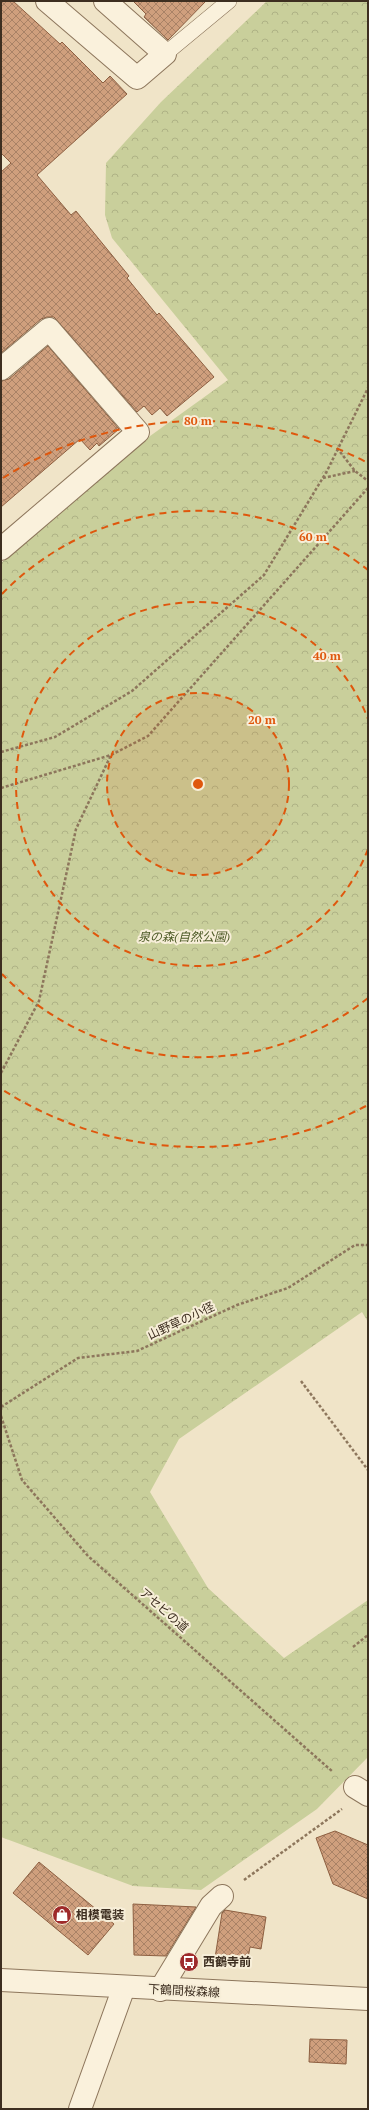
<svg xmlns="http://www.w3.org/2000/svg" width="369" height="2110" font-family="'PT Serif','Noto Sans JP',serif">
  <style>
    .forest { fill: url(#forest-crowns) }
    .building { fill: url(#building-cross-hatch); stroke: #8d5f41 }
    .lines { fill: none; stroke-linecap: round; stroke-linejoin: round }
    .service-casing { stroke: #8d765c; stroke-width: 16 }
    .minor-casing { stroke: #8d765c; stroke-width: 24 }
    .tertiary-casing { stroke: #8d765c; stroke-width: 24 }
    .path { stroke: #8d765c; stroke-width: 2.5; stroke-dasharray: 3 2; stroke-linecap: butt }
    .service { stroke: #faf1dc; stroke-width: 15 }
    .minor { stroke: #faf1dc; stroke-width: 22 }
    .tertiary { stroke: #faf1dc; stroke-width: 22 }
    .ring { fill: none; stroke: #df570d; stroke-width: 2; stroke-dasharray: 7 5 }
    .labels { text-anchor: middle; stroke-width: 4; stroke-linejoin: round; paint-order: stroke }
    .park-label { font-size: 12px; font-style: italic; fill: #4d5a26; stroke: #f7eed8 }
    .street-label { font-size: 12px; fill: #3d2e20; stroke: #f7eed8 }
    .poi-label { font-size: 12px; font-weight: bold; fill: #3d2e20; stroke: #f7eed8; text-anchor: start }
    .centre { fill: #df570d; stroke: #f7eed8; stroke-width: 2 }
    .ring-label { font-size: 12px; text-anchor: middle; font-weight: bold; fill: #df570d; stroke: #f7eed8; stroke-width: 4; stroke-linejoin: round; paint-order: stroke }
  </style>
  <defs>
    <pattern id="forest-crowns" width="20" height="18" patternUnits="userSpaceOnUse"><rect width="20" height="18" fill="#c9cf9b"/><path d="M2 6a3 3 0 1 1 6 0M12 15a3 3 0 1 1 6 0" fill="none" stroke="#aeb285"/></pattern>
    <pattern id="building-cross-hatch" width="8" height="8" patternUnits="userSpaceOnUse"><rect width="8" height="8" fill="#cf9f7d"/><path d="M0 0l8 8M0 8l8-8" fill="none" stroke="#a98266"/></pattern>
  </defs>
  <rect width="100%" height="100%" fill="#f0e4c8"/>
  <!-- forest -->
  <path class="forest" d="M267,1H368V1322L362,1312L179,1439L150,1492L208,1588L284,1658L368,1600V1757L317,1809L201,1890L133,1886L1,1837V563L132,449L228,380L112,238L105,215L106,163L161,102Z"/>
  <!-- building -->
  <g class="building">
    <path d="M1,1H13L60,44L62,42L103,83L110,76L127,94L37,175L71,215L76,211L129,276L127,278L157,315L159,313L214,377L167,416L160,408L152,415L144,406L137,412L54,317H47L41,319L1,353V172L11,163L1,153Z"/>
    <path d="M133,1H206L168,40L144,17L146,14Z"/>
    <path d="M48,346L119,429L99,446L97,443L90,450L80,439L1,507V381L9,379Z"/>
    <path d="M335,1831L368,1845V1899L333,1884L316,1838Z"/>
    <path d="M39,1862L114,1924L88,1955L13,1893Z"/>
    <path d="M133,1904L196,1907L166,1956L134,1955Z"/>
    <path d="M225,1910L266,1917L261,1949L250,1947L247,1964L215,1958L222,1913Z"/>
    <path d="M310,2039L347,2040L346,2064L309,2062Z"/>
  </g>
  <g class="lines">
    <defs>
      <path id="service" d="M165,54L229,1"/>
      <g id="minor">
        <path d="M47,1L137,78L165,54L105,1"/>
        <path d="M1,369L49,329L138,432L1,549"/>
        <path d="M355,1787L368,1795"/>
        <path d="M160,1990L211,1906L222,1896"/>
        <path d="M80,2109L124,1987"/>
      </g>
      <path id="tertiary" d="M1,1980L368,1999"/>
    </defs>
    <!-- service casing -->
    <use href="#service" class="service-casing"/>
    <!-- minor casing -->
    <use href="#minor" class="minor-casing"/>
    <!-- tertiary casing -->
    <use href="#tertiary" class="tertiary-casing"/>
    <!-- path -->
    <g class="path">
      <path d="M337,448L355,471L368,481"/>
      <path d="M323,478L355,471"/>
      <path d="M1,752L55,737L132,691L264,575L327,471L368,388"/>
      <path d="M1,788L111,755L148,736L368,488"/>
      <path d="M1,1073L39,1001L76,829L111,755"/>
      <path d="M301,1381L368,1470"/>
      <path d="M1,1407L78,1358L137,1351L237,1305L288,1288L355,1245H368"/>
      <path d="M1,1416L22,1480L88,1556L333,1772"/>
      <path d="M353,1647L368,1635"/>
      <path d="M244,1880L342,1809"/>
    </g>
    <!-- service -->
    <use href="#service" class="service"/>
    <!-- minor -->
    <use href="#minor" class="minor"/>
    <!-- tertiary -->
    <use href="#tertiary" class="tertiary"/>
  </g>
  <!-- distance rings -->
  <circle cx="198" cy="784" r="91" fill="#df570d" fill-opacity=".12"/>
  <g class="ring">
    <circle cx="198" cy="784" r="91"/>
    <path d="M368 849A182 182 0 1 1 368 719"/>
    <path d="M368 998A273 273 0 0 1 2 974M2 594A273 273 0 0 1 368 570"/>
    <path d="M366 1106A363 363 0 0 1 3 1090M3 478A363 363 0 0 1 366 462"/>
  </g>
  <!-- icons -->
  <defs>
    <symbol id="shop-disc" viewBox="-11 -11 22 22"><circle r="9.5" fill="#9e2a2b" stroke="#f7eed8"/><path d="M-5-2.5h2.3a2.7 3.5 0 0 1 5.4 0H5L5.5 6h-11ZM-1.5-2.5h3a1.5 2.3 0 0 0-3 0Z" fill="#fff"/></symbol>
    <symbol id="bus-disc" viewBox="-11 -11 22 22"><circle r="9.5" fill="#9e2a2b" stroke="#f7eed8"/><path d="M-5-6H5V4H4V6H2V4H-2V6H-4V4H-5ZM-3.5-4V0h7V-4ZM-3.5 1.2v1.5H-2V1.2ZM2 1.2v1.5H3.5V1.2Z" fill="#fff"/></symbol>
  </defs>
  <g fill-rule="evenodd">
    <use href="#shop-disc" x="51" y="1904" width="22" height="22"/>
    <use href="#bus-disc" x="178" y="1951" width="22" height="22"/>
  </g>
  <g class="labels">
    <!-- park labels -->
    <g class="park-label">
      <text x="184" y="941">泉の森(自然公園)</text>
    </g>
    <!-- street labels -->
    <g class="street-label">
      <text transform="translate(181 1321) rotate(-25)" y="4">山野草の小径</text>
      <text transform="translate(164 1610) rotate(41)" y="4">アセビの道</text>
      <text transform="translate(184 1991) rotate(3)" y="4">下鶴間桜森線</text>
    </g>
    <!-- poi labels -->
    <g class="poi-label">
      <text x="76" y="1919">相模電装</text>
      <text x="203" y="1966">西鶴寺前</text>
    </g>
  </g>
  <circle cx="198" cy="784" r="6" class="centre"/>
  <g class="ring-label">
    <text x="198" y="425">80 m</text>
    <text x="313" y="541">60 m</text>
    <text x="327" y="660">40 m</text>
    <text x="262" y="724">20 m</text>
  </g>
  <!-- border -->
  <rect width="369" height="2110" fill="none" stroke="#3d2e20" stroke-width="4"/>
</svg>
